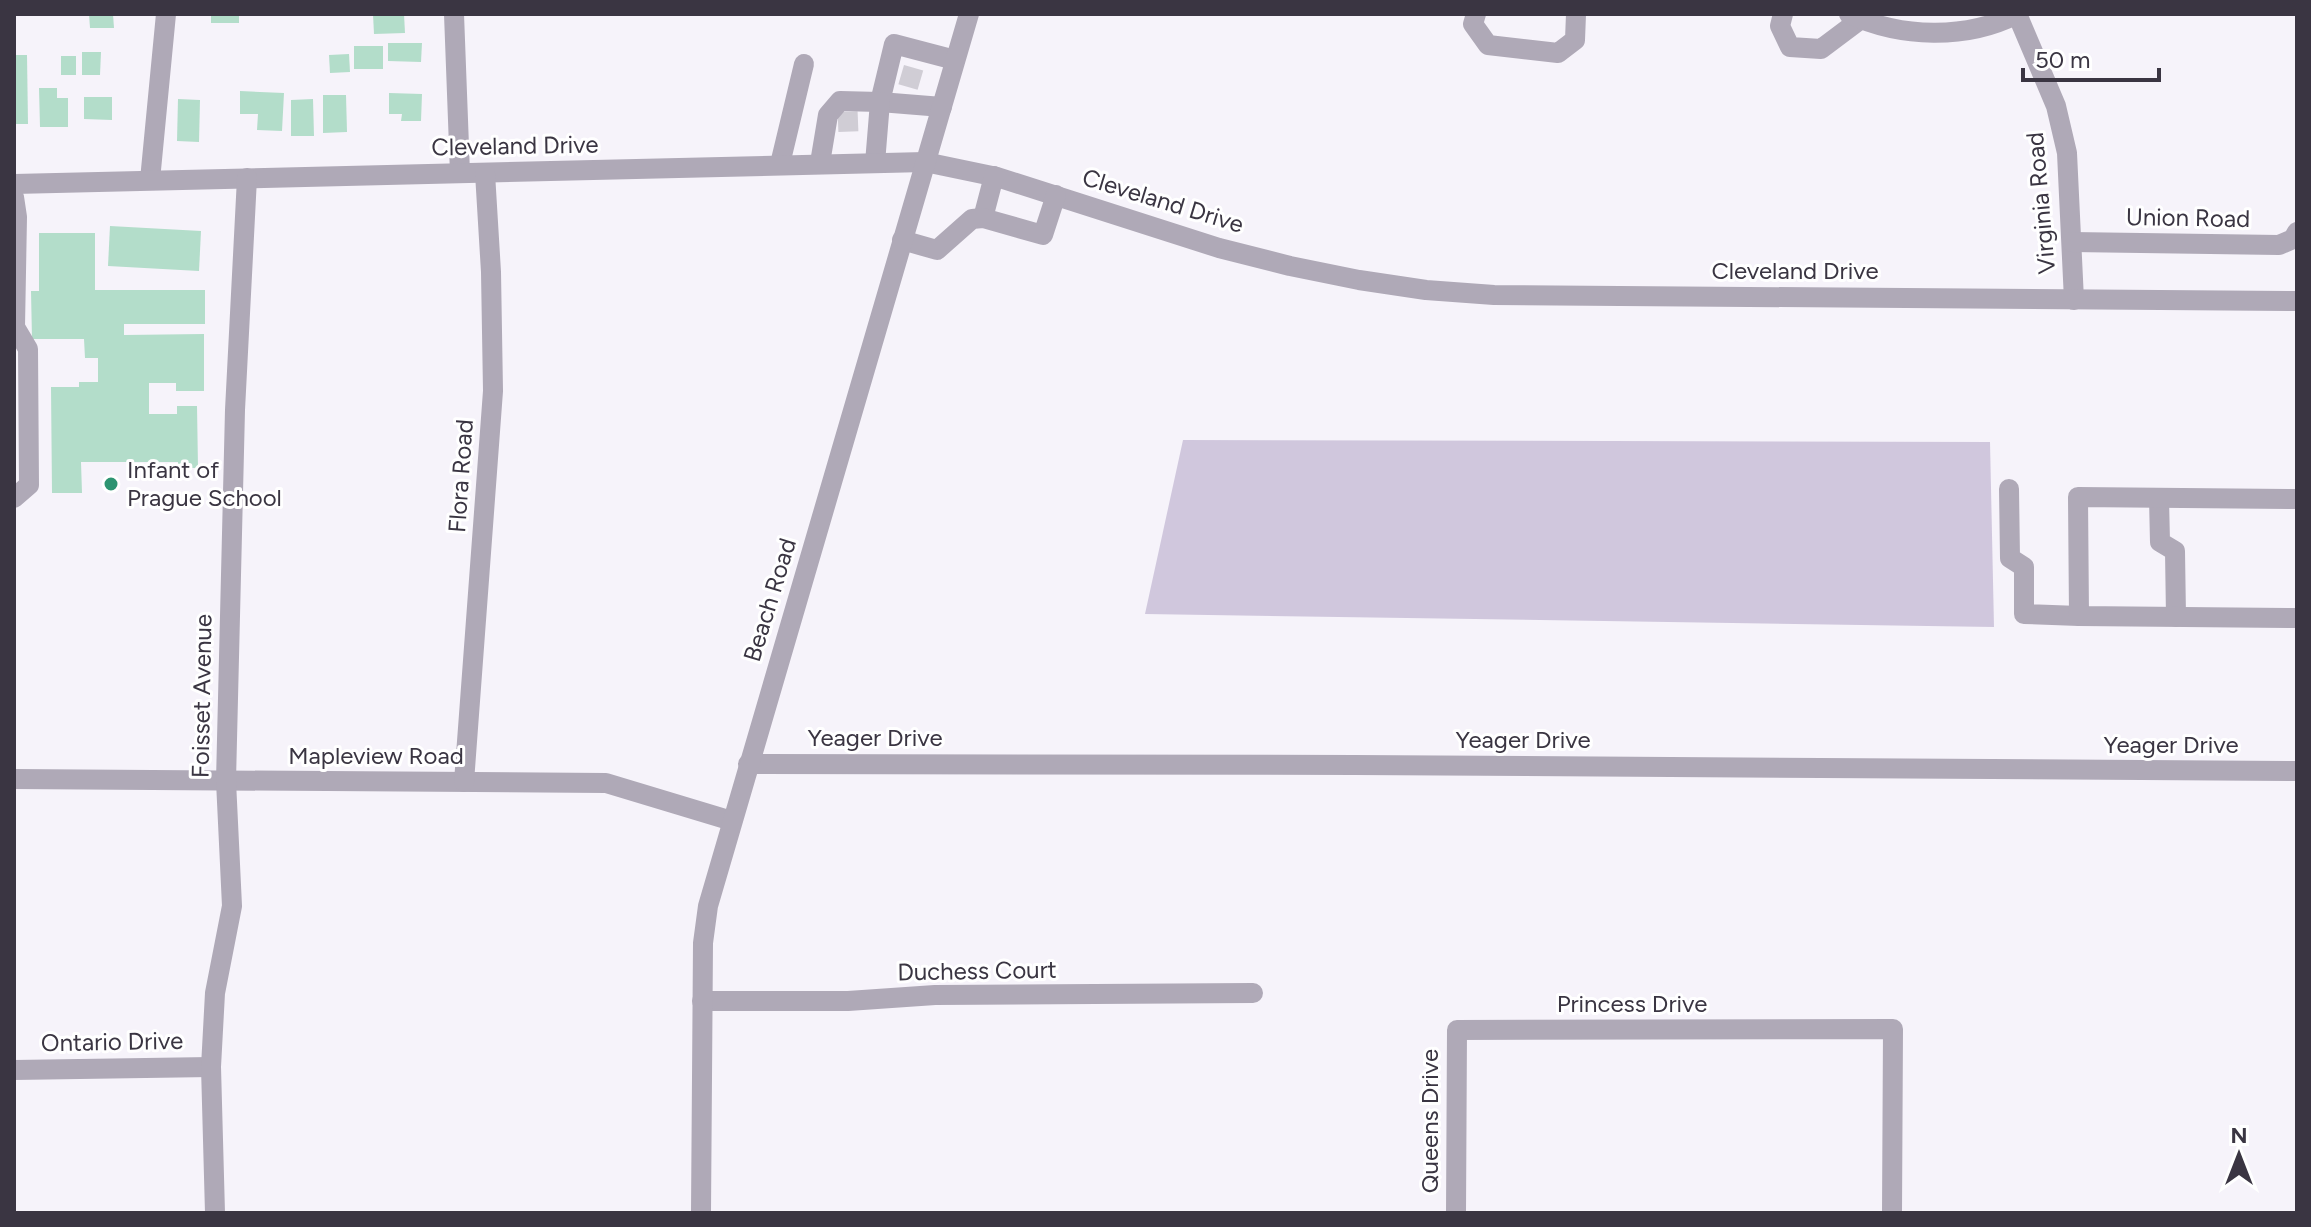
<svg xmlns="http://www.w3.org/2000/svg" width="2311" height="1227" font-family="Figtree,sans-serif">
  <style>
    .green { fill: #d0c7dd }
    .building { fill: #b3ddca }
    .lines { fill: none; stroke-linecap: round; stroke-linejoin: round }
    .minor-tunnel { stroke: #d0cdd5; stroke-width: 20; stroke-dasharray: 20 10; stroke-linecap: butt }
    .minor { stroke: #afa9b7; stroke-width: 20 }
    .poi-dot { fill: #2d9471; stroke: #fff; stroke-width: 3 }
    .labels { text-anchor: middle; stroke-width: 6; stroke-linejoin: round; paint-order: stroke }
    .street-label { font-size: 24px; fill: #3a3542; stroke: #fff }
    .poi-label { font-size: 24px; fill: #3a3542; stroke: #fff; text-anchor: start }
  </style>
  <rect width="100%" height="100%" fill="#f6f3fa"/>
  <!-- green -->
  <path class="green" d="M1183,440L1990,442L1994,627L1145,614Z"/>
  <!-- building -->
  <g class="building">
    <path d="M89,14H113L114,28H90Z"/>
    <rect x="211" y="14" width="28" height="9"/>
    <path d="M373,14H404L405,33L374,34Z"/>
    <path d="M388,43H422L421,62L388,61Z"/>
    <rect x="354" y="46" width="29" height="23"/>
    <path d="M82,52H101L100,75H82Z"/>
    <path d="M349,54L350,72L330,73L329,55Z"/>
    <path d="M14,55H27L28,124H14Z"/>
    <rect x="61" y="56" width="15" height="19"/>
    <path d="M39,88H57V98H68V127H40Z"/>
    <path d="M240,91L284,93L282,131L257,130L258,114H240Z"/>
    <path d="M389,93L422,94L421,121H401L402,114H389Z"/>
    <path d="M323,95H346L347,132L323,133Z"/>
    <path d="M84,97H112V120L84,119Z"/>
    <path d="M178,99L200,100L199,142L177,141Z"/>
    <path d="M313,99L314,136H291V100Z"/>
    <path d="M110,226L201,231L199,271L108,266Z"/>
    <path d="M39,233H95V290H205V324H124V335L204,334V391H176V383H149V414H177V406H197L198,468H178V462H81L82,493H52L51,387H79V382H98V358H85L84,339H32L31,291H39Z"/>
  </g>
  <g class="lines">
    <!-- minor-tunnel -->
    <g class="minor-tunnel">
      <path d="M908,87L915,63"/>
      <path d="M838,122L863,121"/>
    </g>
    <!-- minor -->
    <g class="minor">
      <path d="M454,14L460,173"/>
      <path d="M1476,14L1473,24L1488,45L1558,53L1575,40L1576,14"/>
      <path d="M1783,14L1780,26L1790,47L1821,49L1861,19"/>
      <path d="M1849,14C1901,38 1966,40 2017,14"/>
      <path d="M2017,14L2056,106L2067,153L2074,300"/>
      <path d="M942,107L880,102L894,44L955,60"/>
      <path d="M820,163L828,115L840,101L880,102L875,163"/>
      <path d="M780,164L804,64"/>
      <path d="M150,180L166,14"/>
      <path d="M14,184L925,162L997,177L1219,248L1290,266L1359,280L1426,290L1494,295L2297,301"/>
      <path d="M14,197L17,217L15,327L28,349L29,485L14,498"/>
      <path d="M983,218L994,176"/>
      <path d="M902,240L937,250L972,219L983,218L1043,235L1056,195"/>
      <path d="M2072,242L2279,245L2293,239L2297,232"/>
      <path d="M2009,489L2010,558L2024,567V614L2079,616"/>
      <path d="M2159,498L2160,542L2175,551L2176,617"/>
      <path d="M2297,499L2078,497L2079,616L2297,618"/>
      <path d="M748,764L1355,765L2297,771"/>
      <path d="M14,779L606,783L732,821"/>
      <path d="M464,782L493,391L491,272L485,173"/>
      <path d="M702,1001H848L935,995L1253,993"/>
      <path d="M14,1070L211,1067"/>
      <path d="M215,1213L211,1067L215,993L232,906L226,781L235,410L247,178"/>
      <path d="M701,1213L703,943L708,906L969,14"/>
      <path d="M1456,1213L1457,1030L1893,1029L1892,1213"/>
    </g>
  </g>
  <!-- markers -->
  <circle class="poi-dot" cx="111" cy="484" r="8"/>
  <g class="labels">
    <!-- street labels -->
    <g class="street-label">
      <text transform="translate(515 146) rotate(-1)" y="8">Cleveland Drive</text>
      <text transform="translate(1163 201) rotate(17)" y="8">Cleveland Drive</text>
      <text transform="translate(2041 203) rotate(-95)" y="8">Virginia Road</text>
      <text transform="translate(2188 218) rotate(1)" y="8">Union Road</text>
      <text x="1795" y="279">Cleveland Drive</text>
      <text transform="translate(461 476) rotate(-86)" y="8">Flora Road</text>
      <text transform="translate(770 600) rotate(-73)" y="8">Beach Road</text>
      <text transform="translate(202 696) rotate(-89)" y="8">Foisset Avenue</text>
      <text x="875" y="746">Yeager Drive</text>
      <text x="1523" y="748">Yeager Drive</text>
      <text x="2171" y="753">Yeager Drive</text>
      <text x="376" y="764">Mapleview Road</text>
      <text transform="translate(977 971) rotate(-1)" y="8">Duchess Court</text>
      <text x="1632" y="1012">Princess Drive</text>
      <text transform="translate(112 1042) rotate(-1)" y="8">Ontario Drive</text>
      <text transform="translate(1430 1121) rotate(-90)" y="8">Queens Drive</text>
    </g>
    <!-- poi labels -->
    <g class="poi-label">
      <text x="127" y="478">Infant of<tspan x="127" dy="28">Prague School</tspan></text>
    </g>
  </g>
  <!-- border -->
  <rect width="2311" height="1227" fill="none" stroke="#3a3542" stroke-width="32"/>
  <!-- north arrow -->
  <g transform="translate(2239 1155)" stroke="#ffffff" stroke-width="6" paint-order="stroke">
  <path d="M0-6L14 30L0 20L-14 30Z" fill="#3a3542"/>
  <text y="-12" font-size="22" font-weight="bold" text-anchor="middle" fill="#3a3542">N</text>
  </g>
  <!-- scale -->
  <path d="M2023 68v12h136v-12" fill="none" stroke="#3a3542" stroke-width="4"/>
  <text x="2035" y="68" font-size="24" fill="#3a3542" stroke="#ffffff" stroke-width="6" paint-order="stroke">50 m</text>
</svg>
